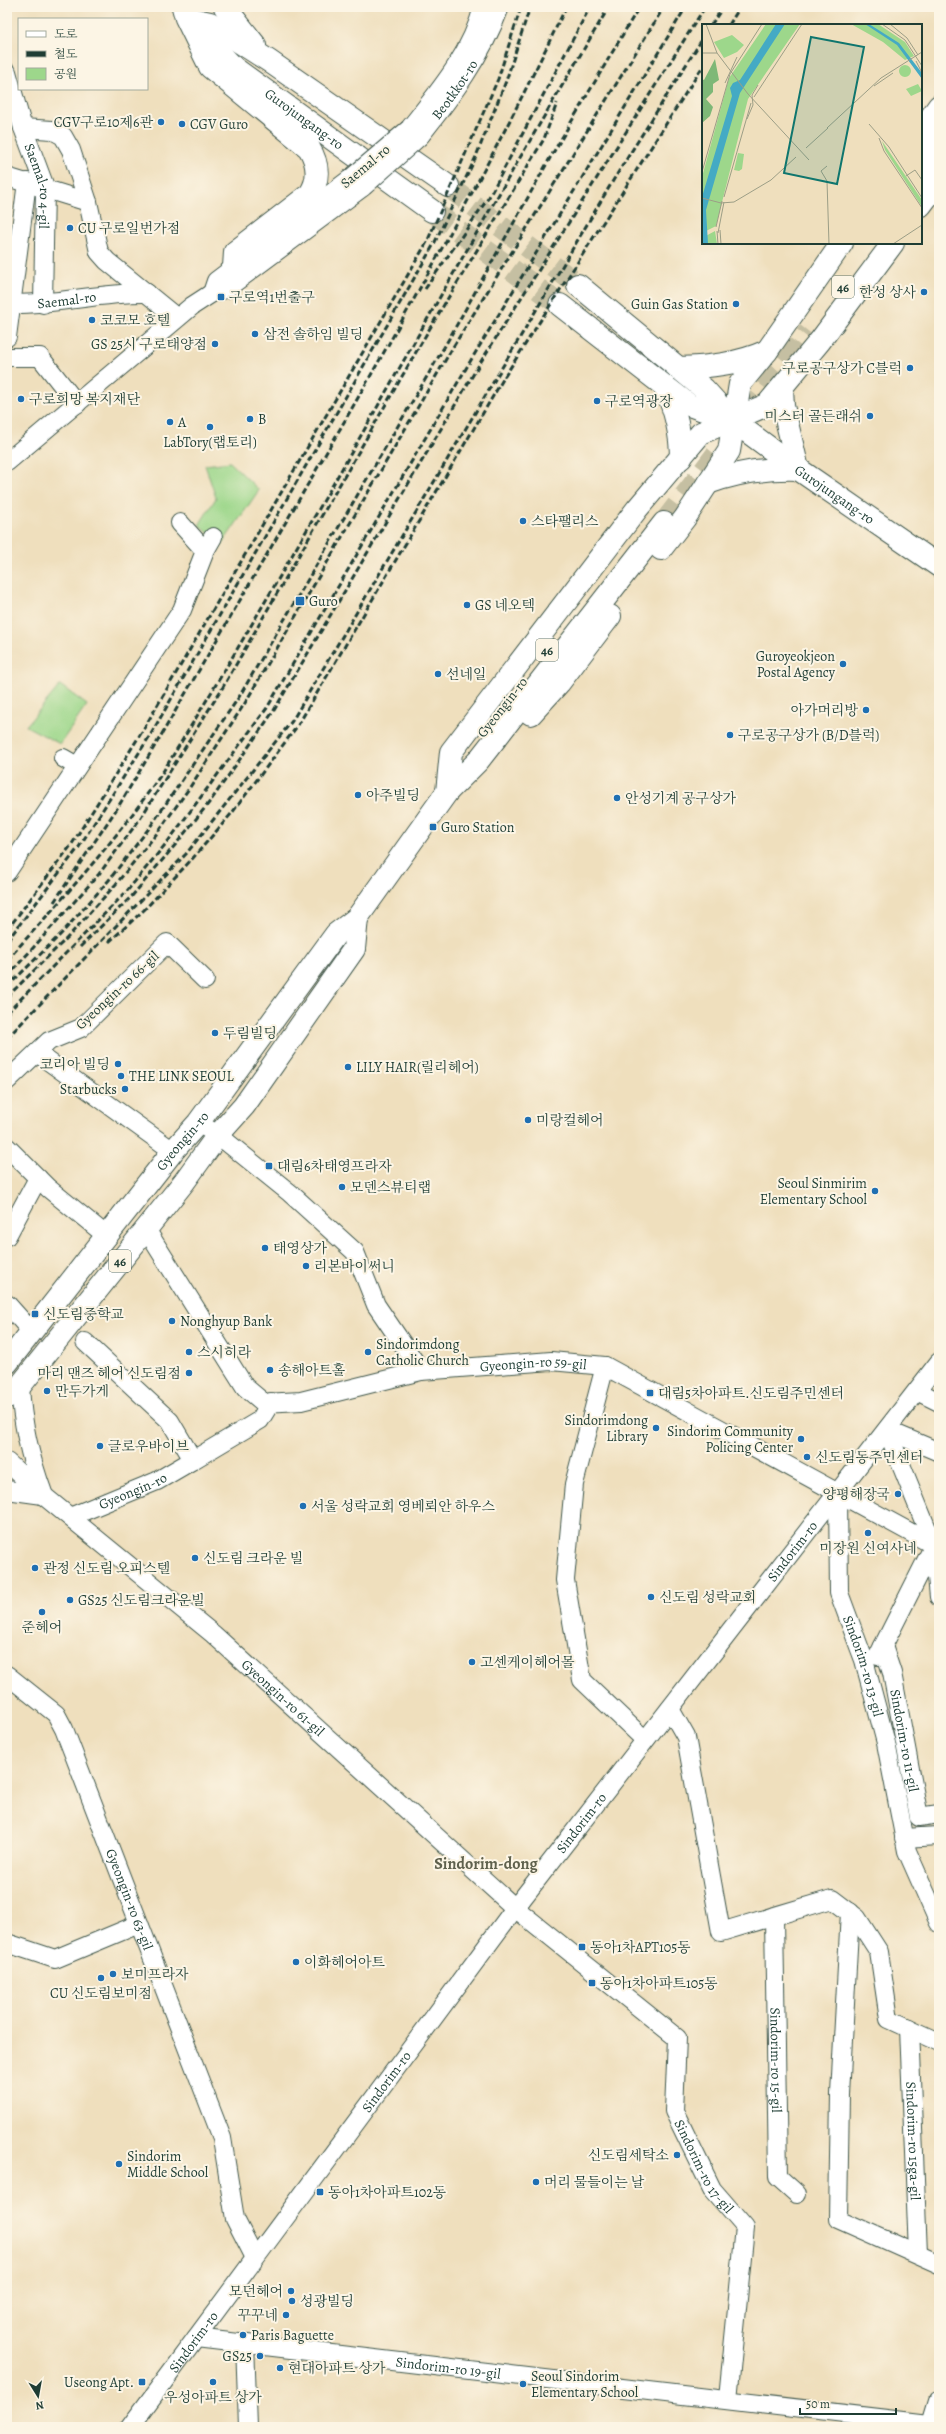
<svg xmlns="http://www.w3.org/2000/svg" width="946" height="2434" font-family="Alegreya,'Noto Serif KR',serif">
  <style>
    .green { fill: #9dd78b; stroke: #5e8a60 }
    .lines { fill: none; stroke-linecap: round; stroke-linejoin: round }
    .major-tunnel { stroke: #c5bfa2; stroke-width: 22; stroke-dasharray: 22 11; stroke-linecap: butt }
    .minor-casing { stroke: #3e5549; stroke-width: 20 }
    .major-casing { stroke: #3e5549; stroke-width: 24 }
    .minor { stroke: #fff; stroke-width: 18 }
    .major { stroke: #fff; stroke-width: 22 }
    .rail { stroke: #1f3d34; stroke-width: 3; stroke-dasharray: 6 3; stroke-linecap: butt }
    .minor-bridge-casing { stroke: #3e5549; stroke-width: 20; stroke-linecap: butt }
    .minor-bridge { stroke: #fff; stroke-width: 18 }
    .poi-dot { fill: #1f6fb2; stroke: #fcf5e5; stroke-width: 1.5 }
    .labels { text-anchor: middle; stroke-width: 4; stroke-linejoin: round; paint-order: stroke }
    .shield { fill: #fcf5e5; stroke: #617469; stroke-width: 1 }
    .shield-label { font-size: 13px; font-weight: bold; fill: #1f3d34 }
    .street-label { font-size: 14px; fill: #1f3d34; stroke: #fcf5e5 }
    .poi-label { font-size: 14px; fill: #1f3d34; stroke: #fcf5e5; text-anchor: start }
    .quarter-label { font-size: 16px; font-weight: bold; fill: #5f614d; stroke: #fcf5e5 }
    .inset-road { fill: none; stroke: #9c9e86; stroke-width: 1 }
    .view { fill: #0f766e; fill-opacity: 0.15; stroke: #0f766e; stroke-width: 2 }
    .inset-edge { fill: none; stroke: #1f3d34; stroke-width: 2 }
  </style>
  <rect width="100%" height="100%" fill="#fcf5e5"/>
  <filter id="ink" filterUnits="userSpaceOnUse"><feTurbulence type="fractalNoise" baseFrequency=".025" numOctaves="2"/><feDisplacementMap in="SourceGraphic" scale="8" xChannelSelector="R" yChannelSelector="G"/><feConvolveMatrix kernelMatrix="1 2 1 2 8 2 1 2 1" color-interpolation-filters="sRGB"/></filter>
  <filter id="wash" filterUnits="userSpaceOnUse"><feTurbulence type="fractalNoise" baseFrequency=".012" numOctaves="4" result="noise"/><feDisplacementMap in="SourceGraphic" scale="16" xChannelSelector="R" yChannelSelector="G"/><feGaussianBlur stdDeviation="0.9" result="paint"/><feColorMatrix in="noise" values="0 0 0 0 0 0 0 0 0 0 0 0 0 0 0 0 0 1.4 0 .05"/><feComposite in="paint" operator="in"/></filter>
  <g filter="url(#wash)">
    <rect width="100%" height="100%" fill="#efdfbd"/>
    <!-- green -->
    <g class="green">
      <path d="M230,462L259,490L222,544L199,525L216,498L205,465Z"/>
      <path d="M60,685L87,705L60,744L26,726Z"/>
    </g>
  </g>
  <g filter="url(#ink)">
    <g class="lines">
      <!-- major-tunnel -->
      <g class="major-tunnel">
        <path d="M448,186L578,285"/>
        <path d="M432,211L560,305"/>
        <path d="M746,415L809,332"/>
        <path d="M664,523L716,455"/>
      </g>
      <defs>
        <g id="minor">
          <path id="s1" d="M7,72L23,128L45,187L43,304"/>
          <path d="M23,128L52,130L63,136L71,150L88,202L99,252L107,261L177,318"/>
          <path d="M409,129C439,91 471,54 483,7"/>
          <path id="s2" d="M420,136C452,96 482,56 500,7"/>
          <path d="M7,177L88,202"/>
          <path d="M212,293L216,281L350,179"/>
          <path id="s3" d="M11,304C57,305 101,292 147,293"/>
          <path d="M7,337L27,182"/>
          <path d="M7,357H40L77,404"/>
          <path d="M7,462L192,306L212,293L226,289L363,187"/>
          <path d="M205,551L213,537"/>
          <path d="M63,758L77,766"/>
          <path d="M7,872L182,610L205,551L180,523"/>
          <path d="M37,1053L173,1151"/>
          <path d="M7,1081L49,1041L81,1028L167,943L205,980"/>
          <path id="s4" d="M198,1123L218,1135L290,1193L355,1252L376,1305L421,1371L551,1361L605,1366L939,1548"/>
          <path d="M7,1147L48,1188L108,1237"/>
          <path d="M146,1229L245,1387L264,1403L301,1401L421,1371"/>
          <path d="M7,1236L38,1178"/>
          <path d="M7,1304L32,1332"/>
          <path d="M85,1342L170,1421L193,1460L260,1420L271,1402"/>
          <path d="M605,1366L574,1484L565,1580L582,1680L645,1740"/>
          <path d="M20,1386C22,1424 30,1458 43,1493"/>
          <path d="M917,1391L939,1402"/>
          <path d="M887,1430L934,1546L939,1597"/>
          <path d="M887,1430L939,1452"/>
          <path id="s5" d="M7,1462L44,1496L213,1634L515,1908L677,2038L674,2111L712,2189L745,2227L728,2399"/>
          <path d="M7,1490L43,1495"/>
          <path id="s6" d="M838,1493L839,1593L864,1660L886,1743L907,1851L939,1923"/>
          <path id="s7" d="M70,1517L157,1481L193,1460"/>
          <path id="s8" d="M883,1646L892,1673L919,1817L939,1814"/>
          <path d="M878,1656L934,1545"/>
          <path id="s9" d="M7,1675L56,1714L64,1729L222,2138L235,2219L255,2258"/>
          <path d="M670,1709L686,1737L721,1932L832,1899L857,1918L879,1952L889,2019L939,2042"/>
          <path d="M904,1838L939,1836"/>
          <path d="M850,1912L840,2094L838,2219L939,2264"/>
          <path id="s10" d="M774,1916L778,2177L797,2194"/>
          <path d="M7,1943L55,1959L139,1924"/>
          <path id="s11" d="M909,2028L918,2254"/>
          <path id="s12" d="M196,2338L939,2425"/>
          <path d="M245,2344L248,2427"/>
          <path d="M932,2423L939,2400"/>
          <path id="s13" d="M130,2427L515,1908L939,1362"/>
        </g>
        <g id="major">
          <path d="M183,7L186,18L210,67L309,148C318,163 320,179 310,194L235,252L234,267"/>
          <path d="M225,7L255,45"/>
          <path d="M187,18L210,23L269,61L448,186"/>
          <path id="s14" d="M199,32L234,68L432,211"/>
          <path d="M921,131L939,106"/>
          <path d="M921,159L939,134"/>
          <path d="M921,183L939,159"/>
          <path d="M921,205L939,181"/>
          <path id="s15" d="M578,285L704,389L733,421L798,469L939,566"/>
          <path d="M560,305L689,405L728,419"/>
          <path d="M678,368C709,367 738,364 767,351"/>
          <path d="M665,387C675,410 681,432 681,458"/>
          <path d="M708,483C737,472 766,468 798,469L783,406L782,388"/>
          <path d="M661,549L685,518L729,451L740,384L767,351L842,243"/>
          <path d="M531,714L559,683L610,616"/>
          <path d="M447,792L451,752L637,509L701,433L767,405L820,341L893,243"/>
          <path id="s16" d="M7,1363L173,1151L198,1123L336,934L357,918L447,792L478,761L664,523"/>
          <path d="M7,1397L20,1386L184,1182L218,1135L244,1106L354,949L357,918"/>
        </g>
      </defs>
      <!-- minor casing -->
      <use href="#minor" class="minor-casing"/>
      <!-- major casing -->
      <use href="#major" class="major-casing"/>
      <!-- minor -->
      <use href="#minor" class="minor"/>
      <!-- major -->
      <use href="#major" class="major"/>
      <!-- rail -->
      <g class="rail">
        <path d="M711,25L723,7"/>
        <path d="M729,25L740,7"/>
        <path d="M425,289L489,197L590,7"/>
        <path d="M54,902L118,807L159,739C299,497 446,259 566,7"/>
        <path d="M7,930L72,844L143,730L427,242L498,79L521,7"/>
        <path d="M7,941L79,847L151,734L434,244L475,159L506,81L530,7"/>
        <path d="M109,942L144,910L193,858L232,813L298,725L505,376L703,66"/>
        <path d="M80,947L132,896L176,844L212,799L273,712L480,363L705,7"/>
        <path d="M7,960C63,898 117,840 164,770C319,519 457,259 609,7"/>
        <path d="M7,977L99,874L140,819L223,687L427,333L544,139L557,103"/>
        <path d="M7,987L62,933L109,880L150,827L239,697L446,344L550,158L639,7"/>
        <path d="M7,997L67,938L116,884L158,832L190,787L245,703L453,347L664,7"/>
        <path d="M7,1013L127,891L169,840L267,708L471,360L686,7"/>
        <path d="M7,1038L186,854L292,721L614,179L703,38"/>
      </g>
      <defs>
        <g id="minor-bridge">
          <path d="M350,179L409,129"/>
          <path d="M363,187L420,136"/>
        </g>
      </defs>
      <!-- minor-bridge casing -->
      <use href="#minor-bridge" class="minor-bridge-casing"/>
      <!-- minor-bridge -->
      <use href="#minor-bridge" class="minor-bridge"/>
    </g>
  </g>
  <!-- markers -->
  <g class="poi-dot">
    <circle cx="161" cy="122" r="4"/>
    <circle cx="182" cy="124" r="4"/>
    <circle cx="70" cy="228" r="4"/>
    <circle cx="924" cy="292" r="4"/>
    <rect x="217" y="293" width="8" height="8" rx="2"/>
    <circle cx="736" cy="304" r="4"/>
    <circle cx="92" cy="320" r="4"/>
    <circle cx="255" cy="334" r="4"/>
    <circle cx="215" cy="344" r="4"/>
    <circle cx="910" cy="368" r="4"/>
    <circle cx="21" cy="399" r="4"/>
    <circle cx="597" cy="401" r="4"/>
    <circle cx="870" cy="416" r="4"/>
    <circle cx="250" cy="419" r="4"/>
    <circle cx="170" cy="422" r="4"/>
    <circle cx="210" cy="427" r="4"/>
    <circle cx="523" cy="521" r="4"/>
    <rect x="295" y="596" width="10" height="10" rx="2"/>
    <circle cx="467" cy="605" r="4"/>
    <circle cx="843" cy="664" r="4"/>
    <circle cx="438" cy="674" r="4"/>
    <circle cx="866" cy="710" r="4"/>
    <circle cx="730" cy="735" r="4"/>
    <circle cx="358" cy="795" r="4"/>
    <circle cx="617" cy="798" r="4"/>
    <rect x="429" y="823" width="8" height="8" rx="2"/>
    <circle cx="215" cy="1033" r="4"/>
    <circle cx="118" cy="1064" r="4"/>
    <circle cx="348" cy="1067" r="4"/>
    <circle cx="121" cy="1076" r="4"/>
    <circle cx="125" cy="1089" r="4"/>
    <circle cx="528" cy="1120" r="4"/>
    <rect x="265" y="1162" width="8" height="8" rx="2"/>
    <circle cx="342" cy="1187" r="4"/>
    <circle cx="875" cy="1191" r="4"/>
    <circle cx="265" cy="1248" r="4"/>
    <circle cx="306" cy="1266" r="4"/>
    <rect x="31" y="1310" width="8" height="8" rx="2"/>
    <circle cx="172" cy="1321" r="4"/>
    <circle cx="189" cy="1352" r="4"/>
    <circle cx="368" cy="1352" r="4"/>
    <circle cx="270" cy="1370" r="4"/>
    <circle cx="189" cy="1373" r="4"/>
    <circle cx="47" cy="1391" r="4"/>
    <rect x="646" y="1389" width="8" height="8" rx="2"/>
    <circle cx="656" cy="1428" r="4"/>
    <circle cx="801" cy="1439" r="4"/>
    <circle cx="100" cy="1446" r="4"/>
    <circle cx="807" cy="1457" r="4"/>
    <circle cx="898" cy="1494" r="4"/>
    <circle cx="303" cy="1506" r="4"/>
    <circle cx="868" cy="1533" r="4"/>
    <circle cx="195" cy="1558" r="4"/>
    <circle cx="35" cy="1568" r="4"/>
    <circle cx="651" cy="1597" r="4"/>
    <circle cx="70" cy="1600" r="4"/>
    <circle cx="42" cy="1612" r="4"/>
    <circle cx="472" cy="1662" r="4"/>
    <rect x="578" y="1943" width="8" height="8" rx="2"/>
    <circle cx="296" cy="1962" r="4"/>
    <circle cx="113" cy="1974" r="4"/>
    <circle cx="101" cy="1978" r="4"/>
    <rect x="588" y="1979" width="8" height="8" rx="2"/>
    <circle cx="677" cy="2155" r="4"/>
    <circle cx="119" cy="2164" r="4"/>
    <circle cx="536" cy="2182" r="4"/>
    <rect x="316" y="2188" width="8" height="8" rx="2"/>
    <circle cx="291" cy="2291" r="4"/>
    <circle cx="292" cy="2301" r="4"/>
    <circle cx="286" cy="2315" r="4"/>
    <circle cx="243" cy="2335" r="4"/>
    <circle cx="260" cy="2356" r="4"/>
    <circle cx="280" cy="2368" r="4"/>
    <rect x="138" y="2378" width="8" height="8" rx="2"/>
    <circle cx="213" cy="2382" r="4"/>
    <circle cx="523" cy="2384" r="4"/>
  </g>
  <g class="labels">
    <!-- shield labels -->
    <g class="shield">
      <rect x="832" y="276" width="22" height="22" rx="3"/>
      <rect x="536" y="639" width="22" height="22" rx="3"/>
      <rect x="109" y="1250" width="22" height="22" rx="3"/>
    </g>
    <g class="shield-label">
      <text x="843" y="292">46</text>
      <text x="547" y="655">46</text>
      <text x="120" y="1266">46</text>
    </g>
    <!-- street labels -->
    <g class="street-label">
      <text dy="5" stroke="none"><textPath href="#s2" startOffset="58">Beotkkot-ro</textPath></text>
      <text dy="5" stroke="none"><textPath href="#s14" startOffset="137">Gurojungang-ro</textPath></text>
      <text transform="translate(365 166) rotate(-40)" y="5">Saemal-ro</text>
      <text dy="5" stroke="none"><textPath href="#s1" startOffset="119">Saemal-ro 4-gil</textPath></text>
      <text dy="5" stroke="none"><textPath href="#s3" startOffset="56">Saemal-ro</textPath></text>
      <text dy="5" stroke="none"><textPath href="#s15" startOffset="332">Gurojungang-ro</textPath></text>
      <text transform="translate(502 707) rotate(-52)" y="5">Gyeongin-ro</text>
      <text transform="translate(117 990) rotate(-43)" y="5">Gyeongin-ro 66-gil</text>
      <text dy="5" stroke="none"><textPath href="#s16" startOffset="283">Gyeongin-ro</textPath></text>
      <text dy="5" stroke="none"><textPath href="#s4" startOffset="453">Gyeongin-ro 59-gil</textPath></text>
      <text dy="5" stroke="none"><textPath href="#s7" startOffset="68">Gyeongin-ro</textPath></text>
      <text dy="5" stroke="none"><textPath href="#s13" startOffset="1098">Sindorim-ro</textPath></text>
      <text dy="5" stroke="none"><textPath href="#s6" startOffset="177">Sindorim-ro 13-gil</textPath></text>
      <text dy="5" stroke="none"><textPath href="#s5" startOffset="363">Gyeongin-ro 61-gil</textPath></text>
      <text dy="5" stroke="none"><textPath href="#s8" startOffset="97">Sindorim-ro 11-gil</textPath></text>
      <text dy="5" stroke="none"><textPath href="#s13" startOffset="754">Sindorim-ro</textPath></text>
      <text dy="5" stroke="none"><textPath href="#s9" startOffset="262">Gyeongin-ro 63-gil</textPath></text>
      <text dy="5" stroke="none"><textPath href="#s10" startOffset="144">Sindorim-ro 15-gil</textPath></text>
      <text dy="5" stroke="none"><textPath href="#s13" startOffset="430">Sindorim-ro</textPath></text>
      <text dy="5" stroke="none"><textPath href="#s11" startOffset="113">Sindorim-ro 15ga-gil</textPath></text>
      <text dy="5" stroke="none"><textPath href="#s5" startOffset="1020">Sindorim-ro 17-gil</textPath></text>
      <text dy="5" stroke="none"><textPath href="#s13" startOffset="106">Sindorim-ro</textPath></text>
      <text dy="5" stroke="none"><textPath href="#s12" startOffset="254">Sindorim-ro 19-gil</textPath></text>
    </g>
    <!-- poi labels -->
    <g class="poi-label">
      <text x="153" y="127" text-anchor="end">CGV구로10제6관</text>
      <text x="190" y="129">CGV Guro</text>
      <text x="78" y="233">CU 구로일번가점</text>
      <text x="916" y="297" text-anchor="end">한성 상사</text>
      <text x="229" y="302">구로역1번출구</text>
      <text x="728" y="309" text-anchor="end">Guin Gas Station</text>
      <text x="100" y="325">코코모 호텔</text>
      <text x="263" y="339">삼전 솔하임 빌딩</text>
      <text x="207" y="349" text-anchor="end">GS 25시 구로태양점</text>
      <text x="902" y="373" text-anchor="end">구로공구상가 C블럭</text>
      <text x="29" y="404">구로희망 복지재단</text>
      <text x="605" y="406">구로역광장</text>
      <text x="862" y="421" text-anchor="end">미스터 골든래쉬</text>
      <text x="258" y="424">B</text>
      <text x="178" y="427">A</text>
      <text x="210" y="447" text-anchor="middle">LabTory(랩토리)</text>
      <text x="531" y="526">스타팰리스</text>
      <text x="309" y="606">Guro</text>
      <text x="475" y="610">GS 네오텍</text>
      <text x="835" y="661" text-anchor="end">Guroyeokjeon<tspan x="835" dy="16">Postal Agency</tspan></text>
      <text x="446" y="679">선네일</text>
      <text x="858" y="715" text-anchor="end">아가머리방</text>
      <text x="738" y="740">구로공구상가 (B/D블럭)</text>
      <text x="366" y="800">아주빌딩</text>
      <text x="625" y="803">안성기계 공구상가</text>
      <text x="441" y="832">Guro Station</text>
      <text x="223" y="1038">두림빌딩</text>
      <text x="110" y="1069" text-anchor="end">코리아 빌딩</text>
      <text x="356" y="1072">LILY HAIR(릴리헤어)</text>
      <text x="129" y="1081">THE LINK SEOUL</text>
      <text x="117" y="1094" text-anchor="end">Starbucks</text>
      <text x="536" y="1125">미랑컬헤어</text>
      <text x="277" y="1171">대림6차태영프라자</text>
      <text x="867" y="1188" text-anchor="end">Seoul Sinmirim<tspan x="867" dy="16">Elementary School</tspan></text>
      <text x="350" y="1192">모덴스뷰티랩</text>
      <text x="273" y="1253">태영상가</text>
      <text x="314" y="1271">리본바이써니</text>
      <text x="43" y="1319">신도림중학교</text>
      <text x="180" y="1326">Nonghyup Bank</text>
      <text x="376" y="1349">Sindorimdong<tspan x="376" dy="16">Catholic Church</tspan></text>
      <text x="197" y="1357">스시히라</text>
      <text x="278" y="1375">송해아트홀</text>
      <text x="181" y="1378" text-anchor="end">마리 맨즈 헤어 신도림점</text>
      <text x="55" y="1396">만두가게</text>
      <text x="658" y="1398">대림5차아파트.신도림주민센터</text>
      <text x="648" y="1425" text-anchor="end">Sindorimdong<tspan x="648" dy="16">Library</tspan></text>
      <text x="793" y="1436" text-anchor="end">Sindorim Community<tspan x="793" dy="16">Policing Center</tspan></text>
      <text x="108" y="1451">글로우바이브</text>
      <text x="815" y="1462">신도림동주민센터</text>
      <text x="890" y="1499" text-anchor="end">양평해장국</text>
      <text x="311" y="1511">서울 성락교회 영베뢰안 하우스</text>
      <text x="868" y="1553" text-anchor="middle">미장원 신여사네</text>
      <text x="203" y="1563">신도림 크라운 빌</text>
      <text x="43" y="1573">관정 신도림 오피스텔</text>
      <text x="659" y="1602">신도림 성락교회</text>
      <text x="78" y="1605">GS25 신도림크라운빌</text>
      <text x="42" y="1632" text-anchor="middle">준헤어</text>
      <text x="480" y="1667">고센케이헤어몰</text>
      <text x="590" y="1952">동아1차APT105동</text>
      <text x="304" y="1967">이화헤어아트</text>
      <text x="121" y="1979">보미프라자</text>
      <text x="600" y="1988">동아1차아파트105동</text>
      <text x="101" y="1998" text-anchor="middle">CU 신도림보미점</text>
      <text x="669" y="2160" text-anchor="end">신도림세탁소</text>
      <text x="127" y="2161">Sindorim<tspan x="127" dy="16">Middle School</tspan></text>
      <text x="544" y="2187">머리 물들이는 날</text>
      <text x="328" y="2197">동아1차아파트102동</text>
      <text x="283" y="2296" text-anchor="end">모던헤어</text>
      <text x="300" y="2306">성광빌딩</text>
      <text x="278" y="2320" text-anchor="end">꾸꾸네</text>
      <text x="251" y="2340">Paris Baguette</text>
      <text x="252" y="2361" text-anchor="end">GS25</text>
      <text x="288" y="2373">현대아파트 상가</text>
      <text x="531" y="2381">Seoul Sindorim<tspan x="531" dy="16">Elementary School</tspan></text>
      <text x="134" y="2387" text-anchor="end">Useong Apt.</text>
      <text x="213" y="2402" text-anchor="middle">우성아파트 상가</text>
    </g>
    <!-- quarter labels -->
    <g class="quarter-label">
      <text x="486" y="1869">Sindorim-dong</text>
    </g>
  </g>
  <!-- overview -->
  <g transform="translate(702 24)">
    <rect width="220" height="220" fill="#efdfbd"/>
    <path d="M64,0H98L46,75L14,202L0,209V153L27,54ZM149,0H176L203,18L212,32L203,36L181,18ZM30,11L42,21L35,28L22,34L12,18ZM197 47a6 6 0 1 1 12 0a6 6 0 1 1-12 0ZM216,60L220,67L209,72L204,65ZM180,117L220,176V183L183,126ZM36,129L42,130L40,145L37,147L32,146ZM13,207L15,220H0V214Z" fill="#9dd78b"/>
    <path d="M13,35L17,56L11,60V68L4,75L11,83L8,92L0,99V55L2,56Z" fill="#7eb877"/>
    <path d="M74,0H83L38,69L4,186L6,220H0V173L30,72L28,64L31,59L38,56ZM163,0H167L197,19L220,49V55L195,21Z" fill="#44aac4"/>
    <path class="inset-road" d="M4,0L15,29L46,70L107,136M180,0L203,16L220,42M188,0L205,14L216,31M0,29H15M214,37L220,49M23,59L35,33M172,62L191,49M52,73L100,0M45,95L51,81L50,71L56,61M167,100L187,123L220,174M125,104L179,54L220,28M177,114L182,127L220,184M104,124L126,104M125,142L119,147L125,157L127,220M0,148L28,50L60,0M204,152L213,146L220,156M22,173L49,79M0,174L19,179L32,178L69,156L94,133M14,203L20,177M18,206L19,220M15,207L16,220M16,209L22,178M191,220L220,201"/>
    <path class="view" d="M109,13L162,23L135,160L82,149Z"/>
    <rect width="220" height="220" class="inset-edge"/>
  </g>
  <!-- margin -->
  <rect width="946" height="2434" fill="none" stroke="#fcf5e5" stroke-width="24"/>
  <!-- legend -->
  <rect x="18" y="18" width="130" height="72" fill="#fcf5e5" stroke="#a4ab9e"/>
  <rect x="26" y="31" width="20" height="6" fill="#ffffff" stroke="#a4ab9e"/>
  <text x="54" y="38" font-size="12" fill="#1f3d34">도로</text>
  <rect x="26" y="51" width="20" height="6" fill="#1f3d34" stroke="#a4ab9e"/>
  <text x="54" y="58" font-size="12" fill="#1f3d34">철도</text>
  <rect x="26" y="68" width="20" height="12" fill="#9dd78b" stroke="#a4ab9e"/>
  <text x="54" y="78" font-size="12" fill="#1f3d34">공원</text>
  <!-- north arrow -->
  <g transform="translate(38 2396) rotate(169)" stroke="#fcf5e5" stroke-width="3" paint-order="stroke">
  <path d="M0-3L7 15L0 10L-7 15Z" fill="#1f3d34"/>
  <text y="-6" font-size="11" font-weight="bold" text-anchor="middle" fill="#1f3d34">N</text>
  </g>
  <!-- scale -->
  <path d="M800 2408v6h96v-6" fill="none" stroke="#1f3d34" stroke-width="2"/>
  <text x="806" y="2408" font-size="12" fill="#1f3d34" stroke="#fcf5e5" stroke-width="3" paint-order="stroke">50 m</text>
</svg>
